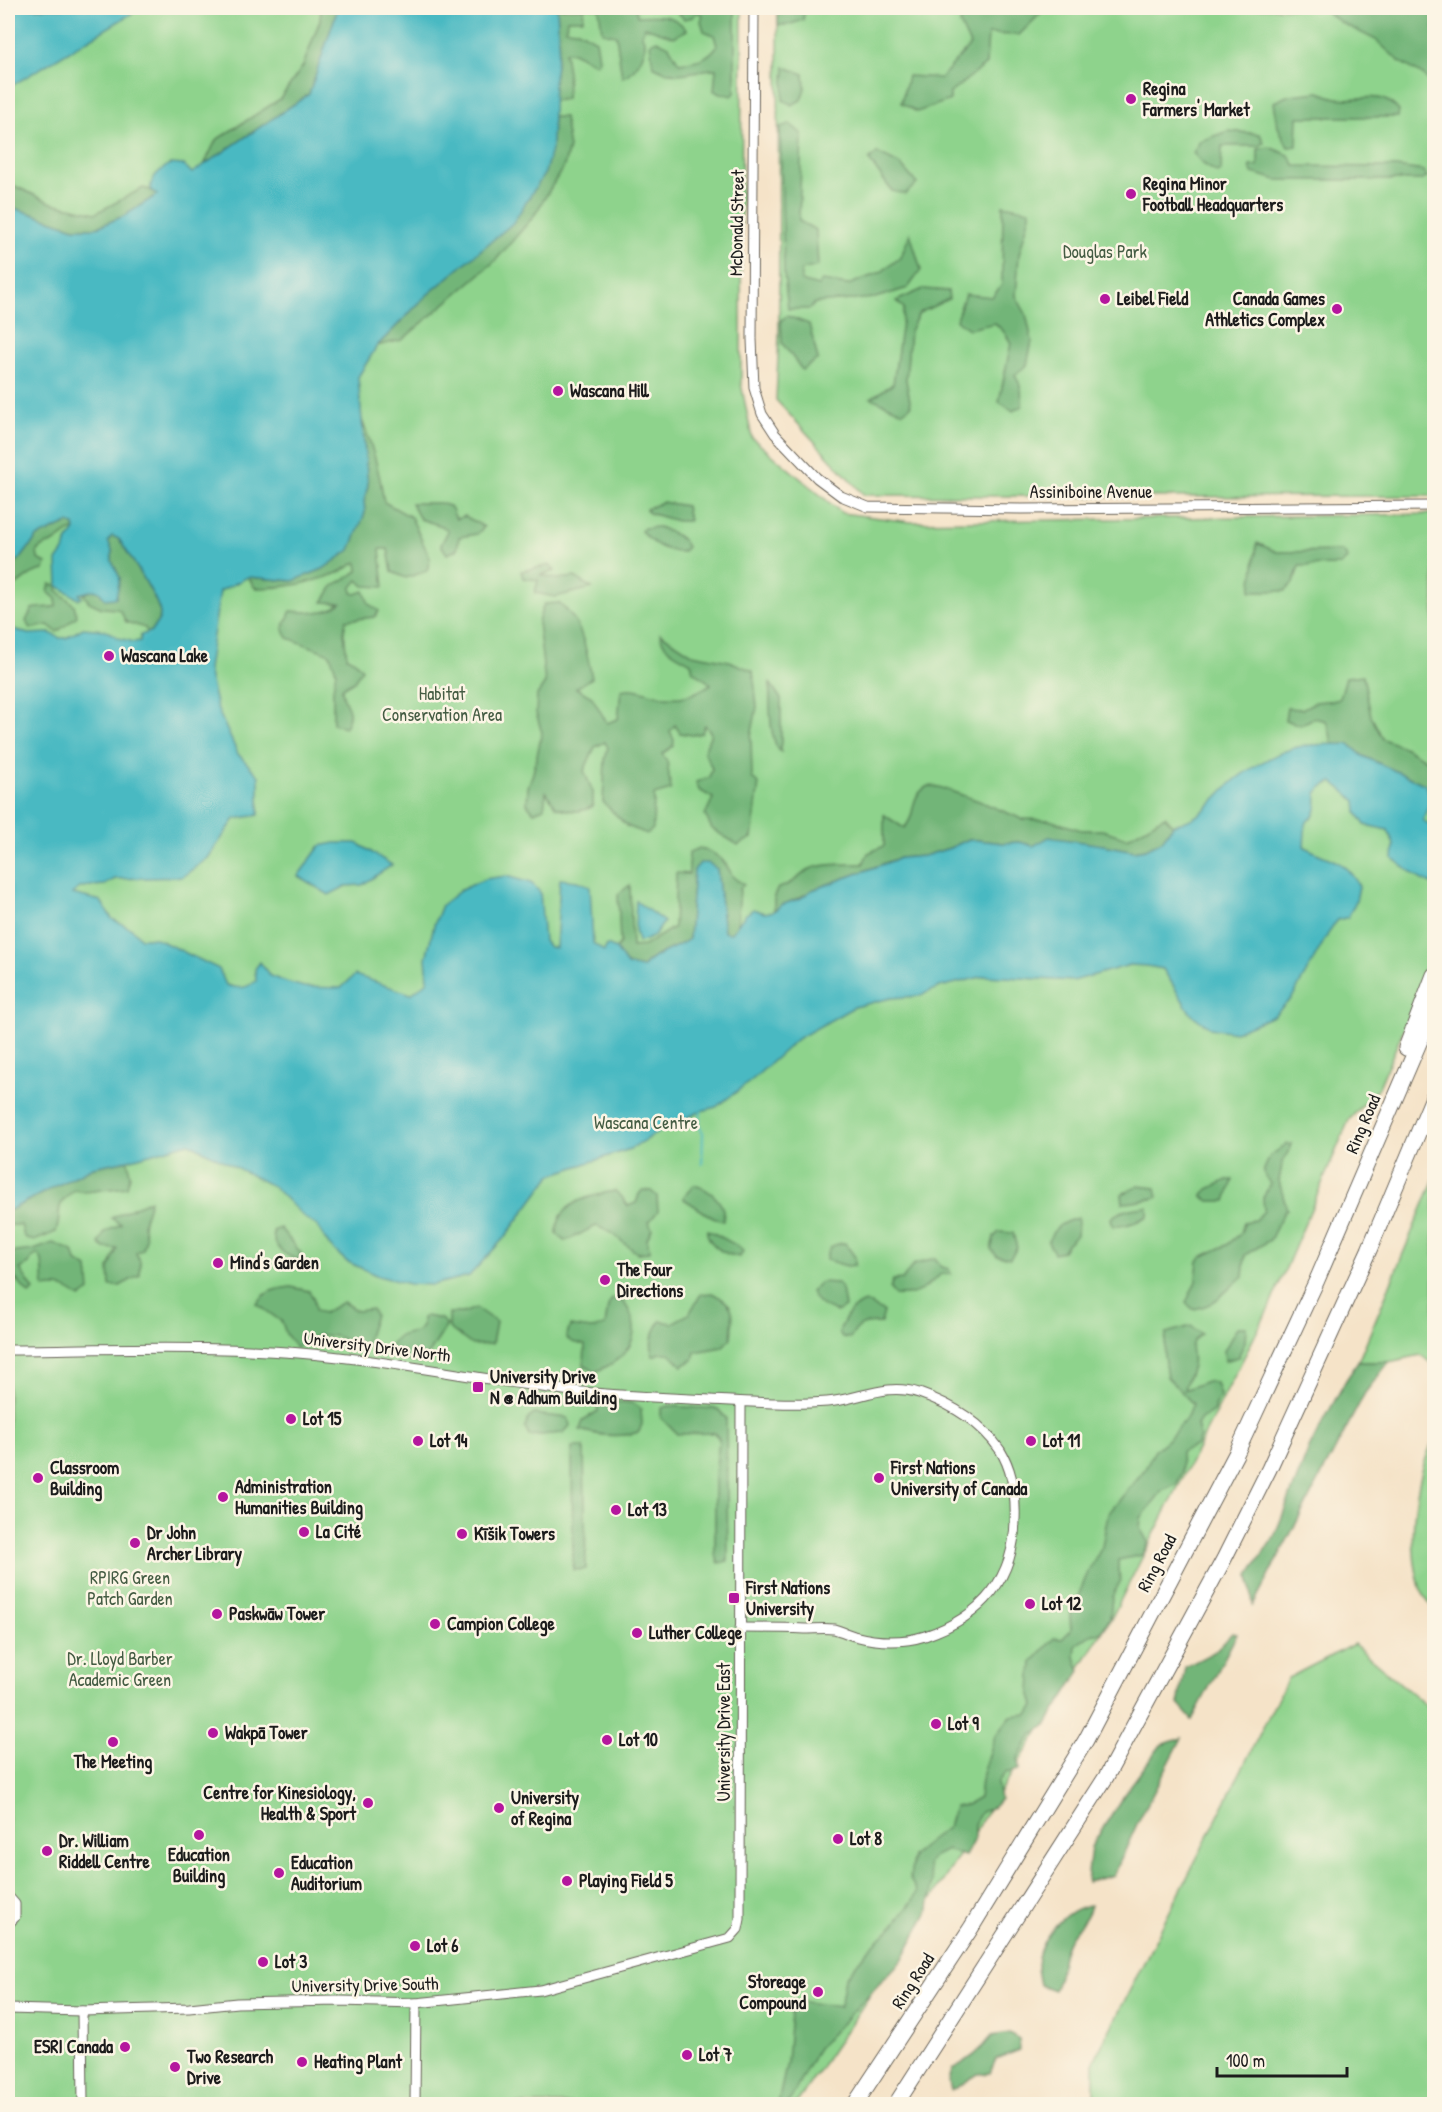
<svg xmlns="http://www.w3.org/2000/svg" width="1442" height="2112" font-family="'Patrick Hand',sans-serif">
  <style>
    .green { fill: #8ed38c; stroke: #557854; stroke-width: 1.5 }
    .forest { fill: #72b578; stroke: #47684a; stroke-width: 1.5 }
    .water { fill: #4ab9c2; stroke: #336a6f; stroke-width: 1.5 }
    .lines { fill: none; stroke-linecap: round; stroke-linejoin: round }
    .stream { stroke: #4ab9c2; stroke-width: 2 }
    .minor-casing { stroke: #686258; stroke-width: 11 }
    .highway-casing { stroke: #686258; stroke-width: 17 }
    .minor { stroke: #fff; stroke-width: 9 }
    .highway { stroke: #fff; stroke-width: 15 }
    .poi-dot { fill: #b5179e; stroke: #fcf5e5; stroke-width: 2 }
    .labels { text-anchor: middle; stroke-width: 5; stroke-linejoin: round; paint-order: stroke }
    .poi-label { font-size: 18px; font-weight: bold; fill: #1c1c1c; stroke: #fcf5e5; text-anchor: start }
    .street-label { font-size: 18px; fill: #1c1c1c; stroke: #fcf5e5 }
    .park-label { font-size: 18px; fill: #445c43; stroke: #fcf5e5 }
  </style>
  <rect width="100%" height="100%" fill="#fcf5e5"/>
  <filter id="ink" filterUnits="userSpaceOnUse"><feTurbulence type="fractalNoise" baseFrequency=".0167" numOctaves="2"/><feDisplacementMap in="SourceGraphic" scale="12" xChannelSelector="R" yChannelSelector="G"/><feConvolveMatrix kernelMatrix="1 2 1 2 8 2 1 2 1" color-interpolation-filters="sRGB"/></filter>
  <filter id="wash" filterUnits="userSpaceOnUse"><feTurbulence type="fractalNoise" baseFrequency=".008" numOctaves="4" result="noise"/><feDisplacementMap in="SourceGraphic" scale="24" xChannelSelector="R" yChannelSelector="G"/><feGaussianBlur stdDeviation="1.35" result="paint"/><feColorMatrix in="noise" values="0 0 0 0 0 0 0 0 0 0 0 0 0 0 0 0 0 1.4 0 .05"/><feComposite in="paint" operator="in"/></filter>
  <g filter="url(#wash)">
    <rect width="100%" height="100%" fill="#f5e3c8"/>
    <!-- green -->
    <g class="green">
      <path d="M8,8H742L741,383L752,438L842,513L911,522L1434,514V958L1379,1087L1349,1120L1269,1308L1112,1617L868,1998L796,2104H8Z"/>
      <path d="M778,8H1434V496L1138,497L864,495L776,400L779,335Z"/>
      <path d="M1434,1179V1366L1421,1355L1389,1362H1358Z"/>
      <path d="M1434,1439V1611C1430,1604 1423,1596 1420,1587C1407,1543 1414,1480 1434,1439Z"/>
      <path d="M1354,1644L1434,1712V2104H1094V2061L1288,1678Z"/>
    </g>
    <!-- forest -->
    <g class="forest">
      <path d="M321,8H338L310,93L204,165L216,140L280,99L303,66L320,20Z"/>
      <path d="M557,8H584L583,19H567L566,29L578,30L596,40L599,59L596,64L573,52H565L568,73L566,99L553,101L554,79L559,44Z"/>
      <path d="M599,8H636L637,16C659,15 672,13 687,30L674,37L645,27L642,34C642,34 645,43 645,44C645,56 634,74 622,77L616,35L602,32Z"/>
      <path d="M683,8H735V93L732,96L714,91L716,69C688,70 681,81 653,66L650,43L657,40L669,46L679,63C696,61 707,60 717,46L714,35L704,31L701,21L703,15L697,12L693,17L684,19L679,14Z"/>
      <path d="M778,8H805L803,20L788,25H778Z"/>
      <path d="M963,8H1046L1019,35L988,34L986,64L950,93V100L917,112L901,103L908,76L941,78L970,45L960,24Z"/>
      <path d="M1321,8H1434V86L1423,75L1400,62L1376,40L1342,23Z"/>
      <path d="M785,67L804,74L805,88L801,100L792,105L783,100Z"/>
      <path d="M1319,92C1325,94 1331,97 1337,98C1361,102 1380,88 1399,111L1398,117H1298L1297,146L1288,147L1278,127L1274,102L1289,95Z"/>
      <path d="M553,117H564L569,148L564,166L534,216L495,261L402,340L377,346L426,296L467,261L552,146Z"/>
      <path d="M790,124L802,134L799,221L816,230L818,266L801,270V281L818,286L822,281L848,285L881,272L901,257L910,233L921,270L908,288L875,298L815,303L810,309H788L784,274L780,127Z"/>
      <path d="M1228,131L1260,134L1264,143L1258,146H1222L1221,171L1217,173L1203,164L1193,153L1200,141Z"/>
      <path d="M1269,147L1289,155L1295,166L1396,167L1424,171L1427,177L1423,180H1277L1252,173L1250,166H1258V149Z"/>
      <path d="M877,153L901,165L917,184L905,194L892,191L869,160Z"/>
      <path d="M8,183L52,203L96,213L143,188L151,190L157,195L124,216L95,228H74L8,206Z"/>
      <path d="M1003,205L1030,210V215L1019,255L1016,296L1026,314L1032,341L1027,365L1015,375L1021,387L1022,406L1013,411L999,402L1011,343L1004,332L995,323L969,329L956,320L965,294L992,297L1002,285Z"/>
      <path d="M923,289L948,291L949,299L919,313L910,331L906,380L911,406L903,412L871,398L893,384L904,308L896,301Z"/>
      <path d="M787,316L809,324L818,359L802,370L782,343L781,320Z"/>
      <path d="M362,420C373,447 380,473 384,502L411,517L430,558L427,571L406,578L392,572L388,549H380L384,587L364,586L358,580L352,587V593L356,594L364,591L369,604L379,611L375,617L346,620L344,632L347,657L355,661L362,669L354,681L342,688C342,706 356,706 345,727L333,724V689L336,671L330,654L288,638L283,628L291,611C308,612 327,615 341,603L323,602L333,586L358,571L357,562C350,566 343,571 335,574C309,584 283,588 255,588L248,577L293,581L365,513L364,501L368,485Z"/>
      <path d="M662,502L686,506L689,521H677L649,513L646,509Z"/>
      <path d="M411,503H441L451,507L456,519L465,516L484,527L477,534L459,537L457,550L447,554L441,545L448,531L442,526L420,519Z"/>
      <path d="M68,523L74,525L75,530C66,530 63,538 54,542C47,546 43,544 37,551L38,559L46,563L44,570C27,572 22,585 8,589V572L10,567L22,557L37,537Z"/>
      <path d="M659,527C670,533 682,535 687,547L682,552C664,551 653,544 641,531L644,528Z"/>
      <path d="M111,536L119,538C129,556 157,595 160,613C161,620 154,628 150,633L147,632L145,628L126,622L121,612L117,609L102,608L89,602L83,594L94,590L116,597L120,578L112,561V550L108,541Z"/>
      <path d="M1257,543L1277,552L1343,551L1348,558L1341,565L1299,566L1294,582L1285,591H1251Z"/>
      <path d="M550,565L555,571L541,575L557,579L575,577L592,588L555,597L535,593L538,580L523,578L521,571Z"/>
      <path d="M50,584L58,586L57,590L74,605L77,616L57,632L48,625L30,629L26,621L32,609C42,606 49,609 56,606V599L48,592Z"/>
      <path d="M559,603C583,622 586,650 592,678L576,688L592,697L607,723L618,719L621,690C633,687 641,691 653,694C676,701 691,697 711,684L693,671L691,663C678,655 662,650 660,633L692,654L729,661L753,671L757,707L751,737L752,778L759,783L752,838L738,845L712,829L705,815L713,798L699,790L696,782L709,778L712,768L704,752L711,733L705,725L702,733L692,735L680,733L675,725L670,731L674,740L673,746L662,754L667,761L671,790L654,795L653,829L647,834L627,826L603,802L605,759L608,748L605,742L595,747L584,771L593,792V806C579,814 571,811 556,807L546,792L544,808L534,812L527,804L528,787L533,773L542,733L536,713L537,695L545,683L538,622L544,604Z"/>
      <path d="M1363,675L1371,716L1383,739L1406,748L1433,764L1434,763V795L1430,794L1426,785L1363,756L1349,744L1332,746L1330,733L1326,721L1314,718L1300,725L1285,720L1287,708L1302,709L1315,702L1337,700L1340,698L1346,677Z"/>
      <path d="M770,683L781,699V752C768,741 770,700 770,683Z"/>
      <path d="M928,786L939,787L979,801L1022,819L1049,820L1081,830H1102L1127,838L1165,816L1173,825L1162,841L1146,849L1134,851L1103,845L1033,846L1020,842L1003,843L969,839L950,848L924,856L899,858L812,890C800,899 785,902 774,911V896L778,888C790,886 799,876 810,869C821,863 850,864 863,864L868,853L884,846V815L904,828C918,814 907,798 928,786Z"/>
      <path d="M700,848C709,851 719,855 725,863C734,875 728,876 744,884L740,889L737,928L731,934L724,932L717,869L694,870L689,939C674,950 653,953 642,968L627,965L616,949L620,943L618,894L630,885L632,947L644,946L674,927L676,873L689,874V852Z"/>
      <path d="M1287,1144H1292L1282,1164L1279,1181L1287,1210L1284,1212L1270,1240L1245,1255L1243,1277C1224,1290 1219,1305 1193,1309L1186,1303L1196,1281L1198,1261L1201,1257L1227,1245L1241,1233L1244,1222L1255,1220L1264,1211L1263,1198L1270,1184L1263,1172L1270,1156Z"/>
      <path d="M128,1160L130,1176L127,1187L85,1192L75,1190C51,1208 64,1209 56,1232L34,1241L24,1237L21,1225H8V1211L93,1167Z"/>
      <path d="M1227,1180H1233L1226,1201H1210L1202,1197L1208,1189Z"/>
      <path d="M694,1185C710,1189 727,1203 723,1221L713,1218L684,1199V1196Z"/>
      <path d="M1138,1186L1156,1188L1158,1197C1154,1199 1129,1203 1123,1203L1122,1194Z"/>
      <path d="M643,1190L651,1191L657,1196L658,1211L649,1222L652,1229L647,1239L650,1252L637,1253L611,1233L597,1226C584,1230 577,1238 564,1241L557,1234C556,1202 590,1196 615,1191L622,1197L628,1206L636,1203L639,1194Z"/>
      <path d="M150,1200L143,1224L146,1238L143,1249L136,1253L140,1261V1275L120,1286H110L109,1268L117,1249L104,1248L99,1243L105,1232L121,1224L111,1218Z"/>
      <path d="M1148,1207V1216C1137,1222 1126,1227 1113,1226L1111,1218C1122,1209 1134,1208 1148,1207Z"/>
      <path d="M1078,1218L1077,1235L1067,1244L1063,1251L1054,1253L1048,1242C1054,1226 1063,1222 1078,1218Z"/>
      <path d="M280,1228L301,1253L298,1260C283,1255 273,1247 273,1231Z"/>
      <path d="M708,1230L736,1245L743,1251L740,1257C726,1255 712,1248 707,1234Z"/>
      <path d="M999,1232L1013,1233L1017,1248L1010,1258L997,1256L991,1249L994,1237Z"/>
      <path d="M53,1243L73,1251L76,1261L88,1268L90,1291L80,1298C68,1288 59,1285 44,1288L42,1260L38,1254L32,1258L29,1264L20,1269L34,1290L29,1294L8,1271V1253L34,1250Z"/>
      <path d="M845,1243L855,1257V1265L847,1266L826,1260C827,1247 832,1244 845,1243Z"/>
      <path d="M935,1258L941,1267L949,1269L951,1274H941C925,1288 917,1297 895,1295L890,1289L893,1280L903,1279L913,1265Z"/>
      <path d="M821,1282L837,1283L842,1289L845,1307L837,1312C824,1308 817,1304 811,1292Z"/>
      <path d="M291,1287L309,1291L314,1299L315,1311L324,1313L343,1302L357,1311L372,1309L375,1315L365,1346L334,1336L319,1335L296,1348L286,1334L282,1322L257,1304C266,1290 275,1289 291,1287Z"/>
      <path d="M712,1293C738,1306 733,1312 731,1338L722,1347L695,1352L693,1360L682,1366L669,1353H660L653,1356C649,1341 653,1334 660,1321L672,1323L689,1314L701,1294Z"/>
      <path d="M612,1299L623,1301C647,1334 629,1358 595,1372L584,1365L585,1345L572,1342L566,1338L570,1326L591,1329L605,1326L608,1306Z"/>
      <path d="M865,1302L884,1312L881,1323C863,1324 860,1322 850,1338L842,1337L839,1332C844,1319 852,1306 865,1302Z"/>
      <path d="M476,1308L496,1322L492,1344L472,1345L449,1328V1313H463Z"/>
      <path d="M426,1316L441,1319L447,1325L430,1352L421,1363L409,1361L389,1351C395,1335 402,1334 416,1332L422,1327V1318Z"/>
      <path d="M1191,1326L1201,1334C1184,1347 1195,1349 1192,1365C1190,1374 1186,1381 1184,1390L1207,1381L1216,1383L1220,1395L1213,1411L1201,1419L1197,1425L1200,1436L1197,1445L1181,1452L1182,1473L1176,1485L1162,1491L1141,1518L1140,1528L1148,1542L1142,1555L1118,1560V1571L1121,1580L1112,1597L1110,1617L1101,1633H1093L1076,1645L1075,1657L1080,1671L1047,1724L1031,1736L1018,1758L1019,1770L1005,1773L997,1783L1000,1799L993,1807L981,1812L974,1824V1839L965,1856L947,1850L933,1857L928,1864L932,1881L929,1909L902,1960L818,2048L788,2104H778L787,2062L792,2000L840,2007L845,1978L867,1951L893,1926L912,1902L917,1892L910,1879L913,1856L930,1840L948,1827L954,1807L967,1805L979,1798L981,1780L995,1736L1011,1716L1028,1714L1034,1706L1030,1691L1032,1662L1054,1638L1062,1639L1071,1630L1070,1616L1088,1572L1102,1547L1108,1514L1145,1469L1155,1450L1169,1438L1185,1420L1193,1404L1167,1377L1164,1356L1166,1333Z"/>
      <path d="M1237,1327H1246L1245,1342L1238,1357L1225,1361L1224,1351Z"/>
      <path d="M1358,1362H1389L1365,1393L1253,1605L1249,1575L1274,1537L1310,1446L1346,1380Z"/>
      <path d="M530,1396L634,1403L641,1409L642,1424L639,1432C619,1438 600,1436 580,1430L583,1420L598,1411L597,1405L531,1400Z"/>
      <path d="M669,1406L718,1409L726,1418L728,1561L719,1563L715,1554V1477L719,1439L715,1433L677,1434L661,1418V1408Z"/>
      <path d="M534,1414L568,1418L571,1425L563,1433L529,1436L525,1428L528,1419Z"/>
      <path d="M572,1447H584L586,1569L573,1570Z"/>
      <path d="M1232,1633L1237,1634L1192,1720L1178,1704L1185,1667L1214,1652Z"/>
      <path d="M1182,1738L1137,1824L1114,1875L1087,1882L1091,1847L1125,1793L1161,1745Z"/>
      <path d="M1091,1905C1088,1919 1079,1924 1071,1936C1060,1951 1063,1973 1054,1990L1040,1985C1039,1979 1037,1972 1037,1966C1038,1939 1065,1908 1091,1905Z"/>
      <path d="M1009,2033L1019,2039L1020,2050L996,2059L990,2073L978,2074L951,2091L949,2081L952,2069C969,2061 981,2051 992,2036Z"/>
    </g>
    <!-- water -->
    <g class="water">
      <path d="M8,8H141L8,88Z"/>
      <path d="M338,8H557L559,44L554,79L552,146L545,173L513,223L426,296L377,346L358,377L368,485L364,501L365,513L350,550L323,569L293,581L248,577L220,591L208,669L217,708L238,754L259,776V815L235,819L208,858L182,877L115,879L105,885L81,887L72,894L101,901L112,919L132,929L141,938H155L219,969L226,985C240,989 245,989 256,981L255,969L260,962L270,976L286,982L304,987L341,988L355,975L411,994L428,981L426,958L434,925L442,905L461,890L485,879L506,876L531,883L540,892L544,941L549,947L556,948L560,879L577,881L590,886L593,943L604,951L607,945L616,949L627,965L642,968C654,953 674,950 689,939L694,870L700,863H708L717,869L724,932L731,933L745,915L753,909L765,913L774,911L781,905L801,898L812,890L900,858L924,856L950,848L969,839L1003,843L1020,842L1033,846L1049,837L1103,845L1134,851L1146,849L1162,841L1173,825C1208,817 1211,799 1236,779C1250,768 1280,751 1298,747C1314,743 1333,745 1349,744L1363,756L1426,785C1432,800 1430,807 1423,820L1434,829V885L1422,880L1393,859L1394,845L1388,830L1365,825L1357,813L1356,801L1333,782C1307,791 1322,800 1314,815C1309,823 1312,815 1307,822C1304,828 1305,839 1304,846C1330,863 1342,855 1359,886L1356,901L1348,917L1338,920L1332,927L1292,998L1273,1016L1235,1032L1210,1028L1191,1014L1163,969L1147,966L1130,965L1073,981L985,976L940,987L919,996L891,998L854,1007L797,1039L752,1080L716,1107L701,1111L657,1133L630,1149L551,1175L506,1236L469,1276L432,1285L409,1284L378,1276L346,1261L329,1245L317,1226L305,1218L274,1187L189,1143L128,1160L93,1167L8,1211V627L28,634L50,633L60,638H66L83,628L105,630L119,638L134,642L140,641L141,635L152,631C154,625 160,622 160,614C159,599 128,554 119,539L112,536L108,541L112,550V561L120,578L116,598L105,599L99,592L94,590L79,594L82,598L78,599L58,586L57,561L64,551L67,541L75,530L74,525L68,523L37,537L22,557L10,567L8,572V206L74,228H95L124,216L157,195L151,190C150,176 160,171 170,164L184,165L192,173L309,94Z"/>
      <path d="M335,843H357L392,865L362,885L346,886L329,895L298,876L320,846Z"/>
      <path d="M636,901L664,922C656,934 652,940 638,942L635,930Z"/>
    </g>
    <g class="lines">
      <!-- stream -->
      <path class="stream" d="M701,1111L699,1125L703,1133L702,1164"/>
    </g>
  </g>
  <g filter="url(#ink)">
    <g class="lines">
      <defs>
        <g id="minor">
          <path d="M754,8L752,339L754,388L762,414L775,434L817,478L841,496L868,507L1021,509L1434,506"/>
          <path d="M8,1350C118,1349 229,1344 339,1357C420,1366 501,1383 582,1392C625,1396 668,1398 711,1400C749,1402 789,1405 827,1402C859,1400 885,1382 919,1393C951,1404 981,1422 1000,1450C1013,1471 1016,1496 1015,1520C1014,1580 981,1617 925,1636C903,1643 877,1642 854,1636C848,1634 841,1631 834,1629C825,1628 814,1629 805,1629C783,1628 762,1628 740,1628"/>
          <path d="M8,1896L15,1904V1917L8,1924"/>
          <path d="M8,2009L82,2011L189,2008L237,2003L339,2001L416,2003L540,1990L730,1938L738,1929L740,1919L741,1402"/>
          <path d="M82,2011L83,2104"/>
          <path d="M415,2104L416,2003"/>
        </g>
        <g id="highway">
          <path d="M1406,1048L1434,975"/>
          <path d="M855,2104L971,1928L1086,1740L1236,1454L1317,1280L1434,1008"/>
          <path d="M896,2104L1106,1777L1224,1559L1269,1469L1369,1250L1434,1095"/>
        </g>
      </defs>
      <!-- minor casing -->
      <use href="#minor" class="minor-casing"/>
      <!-- highway casing -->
      <use href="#highway" class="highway-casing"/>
      <!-- minor -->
      <use href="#minor" class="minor"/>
      <!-- highway -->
      <use href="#highway" class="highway"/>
    </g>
  </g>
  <!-- markers -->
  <g class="poi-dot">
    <circle cx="1131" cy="99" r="6"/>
    <circle cx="1131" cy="194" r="6"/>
    <circle cx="1105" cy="299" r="6"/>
    <circle cx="1337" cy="309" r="6"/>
    <circle cx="558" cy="391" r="6"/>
    <circle cx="109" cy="656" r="6"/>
    <circle cx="218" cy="1263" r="6"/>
    <circle cx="605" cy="1280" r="6"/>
    <rect x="472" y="1381" width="12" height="12" rx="3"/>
    <circle cx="291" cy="1419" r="6"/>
    <circle cx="418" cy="1441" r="6"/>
    <circle cx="1031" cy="1441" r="6"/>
    <circle cx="38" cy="1478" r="6"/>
    <circle cx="879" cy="1478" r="6"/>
    <circle cx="223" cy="1497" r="6"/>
    <circle cx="616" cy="1510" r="6"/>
    <circle cx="304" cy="1532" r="6"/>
    <circle cx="462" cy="1534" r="6"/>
    <circle cx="135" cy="1543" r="6"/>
    <rect x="728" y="1592" width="12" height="12" rx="3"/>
    <circle cx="1030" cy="1604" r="6"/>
    <circle cx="217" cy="1614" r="6"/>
    <circle cx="435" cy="1624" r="6"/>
    <circle cx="637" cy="1633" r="6"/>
    <circle cx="936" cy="1724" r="6"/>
    <circle cx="213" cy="1733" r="6"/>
    <circle cx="607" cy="1740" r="6"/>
    <circle cx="113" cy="1742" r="6"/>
    <circle cx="368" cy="1803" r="6"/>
    <circle cx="499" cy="1808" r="6"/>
    <circle cx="199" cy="1835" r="6"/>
    <circle cx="838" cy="1839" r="6"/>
    <circle cx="47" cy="1851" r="6"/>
    <circle cx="279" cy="1873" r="6"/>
    <circle cx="567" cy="1881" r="6"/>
    <circle cx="415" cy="1946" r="6"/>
    <circle cx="263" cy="1962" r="6"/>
    <circle cx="818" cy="1992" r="6"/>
    <circle cx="125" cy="2047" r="6"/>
    <circle cx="687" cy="2055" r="6"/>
    <circle cx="302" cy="2062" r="6"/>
    <circle cx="175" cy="2067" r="6"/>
  </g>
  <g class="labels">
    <!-- poi labels -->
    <g class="poi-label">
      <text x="1143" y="95">Regina<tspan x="1143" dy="21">Farmers' Market</tspan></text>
      <text x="1143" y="190">Regina Minor<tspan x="1143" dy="21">Football Headquarters</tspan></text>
      <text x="1117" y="305">Leibel Field</text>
      <text x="1325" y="305" text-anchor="end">Canada Games<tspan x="1325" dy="21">Athletics Complex</tspan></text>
      <text x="570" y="397">Wascana Hill</text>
      <text x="121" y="662">Wascana Lake</text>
      <text x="230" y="1269">Mind's Garden</text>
      <text x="617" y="1276">The Four<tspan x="617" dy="21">Directions</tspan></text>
      <text x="490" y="1383">University Drive<tspan x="490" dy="21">N @ Adhum Building</tspan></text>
      <text x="303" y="1425">Lot 15</text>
      <text x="430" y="1447">Lot 14</text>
      <text x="1043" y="1447">Lot 11</text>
      <text x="50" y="1474">Classroom<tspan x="50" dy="21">Building</tspan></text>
      <text x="891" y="1474">First Nations<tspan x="891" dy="21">University of Canada</tspan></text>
      <text x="235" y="1493">Administration<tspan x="235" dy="21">Humanities Building</tspan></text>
      <text x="628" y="1516">Lot 13</text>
      <text x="316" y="1538">La Cité</text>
      <text x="147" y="1539">Dr John<tspan x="147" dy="21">Archer Library</tspan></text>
      <text x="474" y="1540">Kīšik Towers</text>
      <text x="746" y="1594">First Nations<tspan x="746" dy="21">University</tspan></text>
      <text x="1042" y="1610">Lot 12</text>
      <text x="229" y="1620">Paskwāw Tower</text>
      <text x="447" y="1630">Campion College</text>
      <text x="649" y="1639">Luther College</text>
      <text x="948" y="1730">Lot 9</text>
      <text x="225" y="1739">Wakpā Tower</text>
      <text x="619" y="1746">Lot 10</text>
      <text x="113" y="1768" text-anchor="middle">The Meeting</text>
      <text x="356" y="1799" text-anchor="end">Centre for Kinesiology,<tspan x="356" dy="21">Health &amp; Sport</tspan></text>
      <text x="511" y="1804">University<tspan x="511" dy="21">of Regina</tspan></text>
      <text x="850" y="1845">Lot 8</text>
      <text x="59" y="1847">Dr. William<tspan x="59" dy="21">Riddell Centre</tspan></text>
      <text x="199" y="1861" text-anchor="middle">Education<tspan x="199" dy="21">Building</tspan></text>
      <text x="291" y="1869">Education<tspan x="291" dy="21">Auditorium</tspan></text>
      <text x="579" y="1887">Playing Field 5</text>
      <text x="427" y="1952">Lot 6</text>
      <text x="275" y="1968">Lot 3</text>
      <text x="806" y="1988" text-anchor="end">Storeage<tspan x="806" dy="21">Compound</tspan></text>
      <text x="113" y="2053" text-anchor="end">ESRI Canada</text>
      <text x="699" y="2061">Lot 7</text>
      <text x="187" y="2063">Two Research<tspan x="187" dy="21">Drive</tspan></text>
      <text x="314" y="2068">Heating Plant</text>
    </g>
    <!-- street labels -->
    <g class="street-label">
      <text transform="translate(737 223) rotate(-89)" y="6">McDonald Street</text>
      <text x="1091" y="498">Assiniboine Avenue</text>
      <text transform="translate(1363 1124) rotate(-67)" y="6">Ring Road</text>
      <text transform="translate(377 1347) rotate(7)" y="6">University Drive North</text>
      <text transform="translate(1157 1563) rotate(-62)" y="6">Ring Road</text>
      <text transform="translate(724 1732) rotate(-90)" y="6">University Drive East</text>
      <text transform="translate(913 1981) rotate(-57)" y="6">Ring Road</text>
      <text transform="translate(365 1985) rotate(-1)" y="6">University Drive South</text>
    </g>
    <!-- park labels -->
    <g class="park-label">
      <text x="1105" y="258">Douglas Park</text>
      <text x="442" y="700">Habitat<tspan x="442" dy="21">Conservation Area</tspan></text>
      <text x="646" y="1129">Wascana Centre</text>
      <text x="130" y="1584">RPIRG Green<tspan x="130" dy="21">Patch Garden</tspan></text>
      <text x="120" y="1665">Dr. Lloyd Barber<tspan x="120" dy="21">Academic Green</tspan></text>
    </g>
  </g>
  <!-- margin -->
  <rect width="1442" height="2112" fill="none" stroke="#fcf5e5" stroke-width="30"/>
  <!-- scale -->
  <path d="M1217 2067v9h130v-9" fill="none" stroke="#1c1c1c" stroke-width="3"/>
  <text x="1226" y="2067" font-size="18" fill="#1c1c1c" stroke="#fcf5e5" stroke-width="4.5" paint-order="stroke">100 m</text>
</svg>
